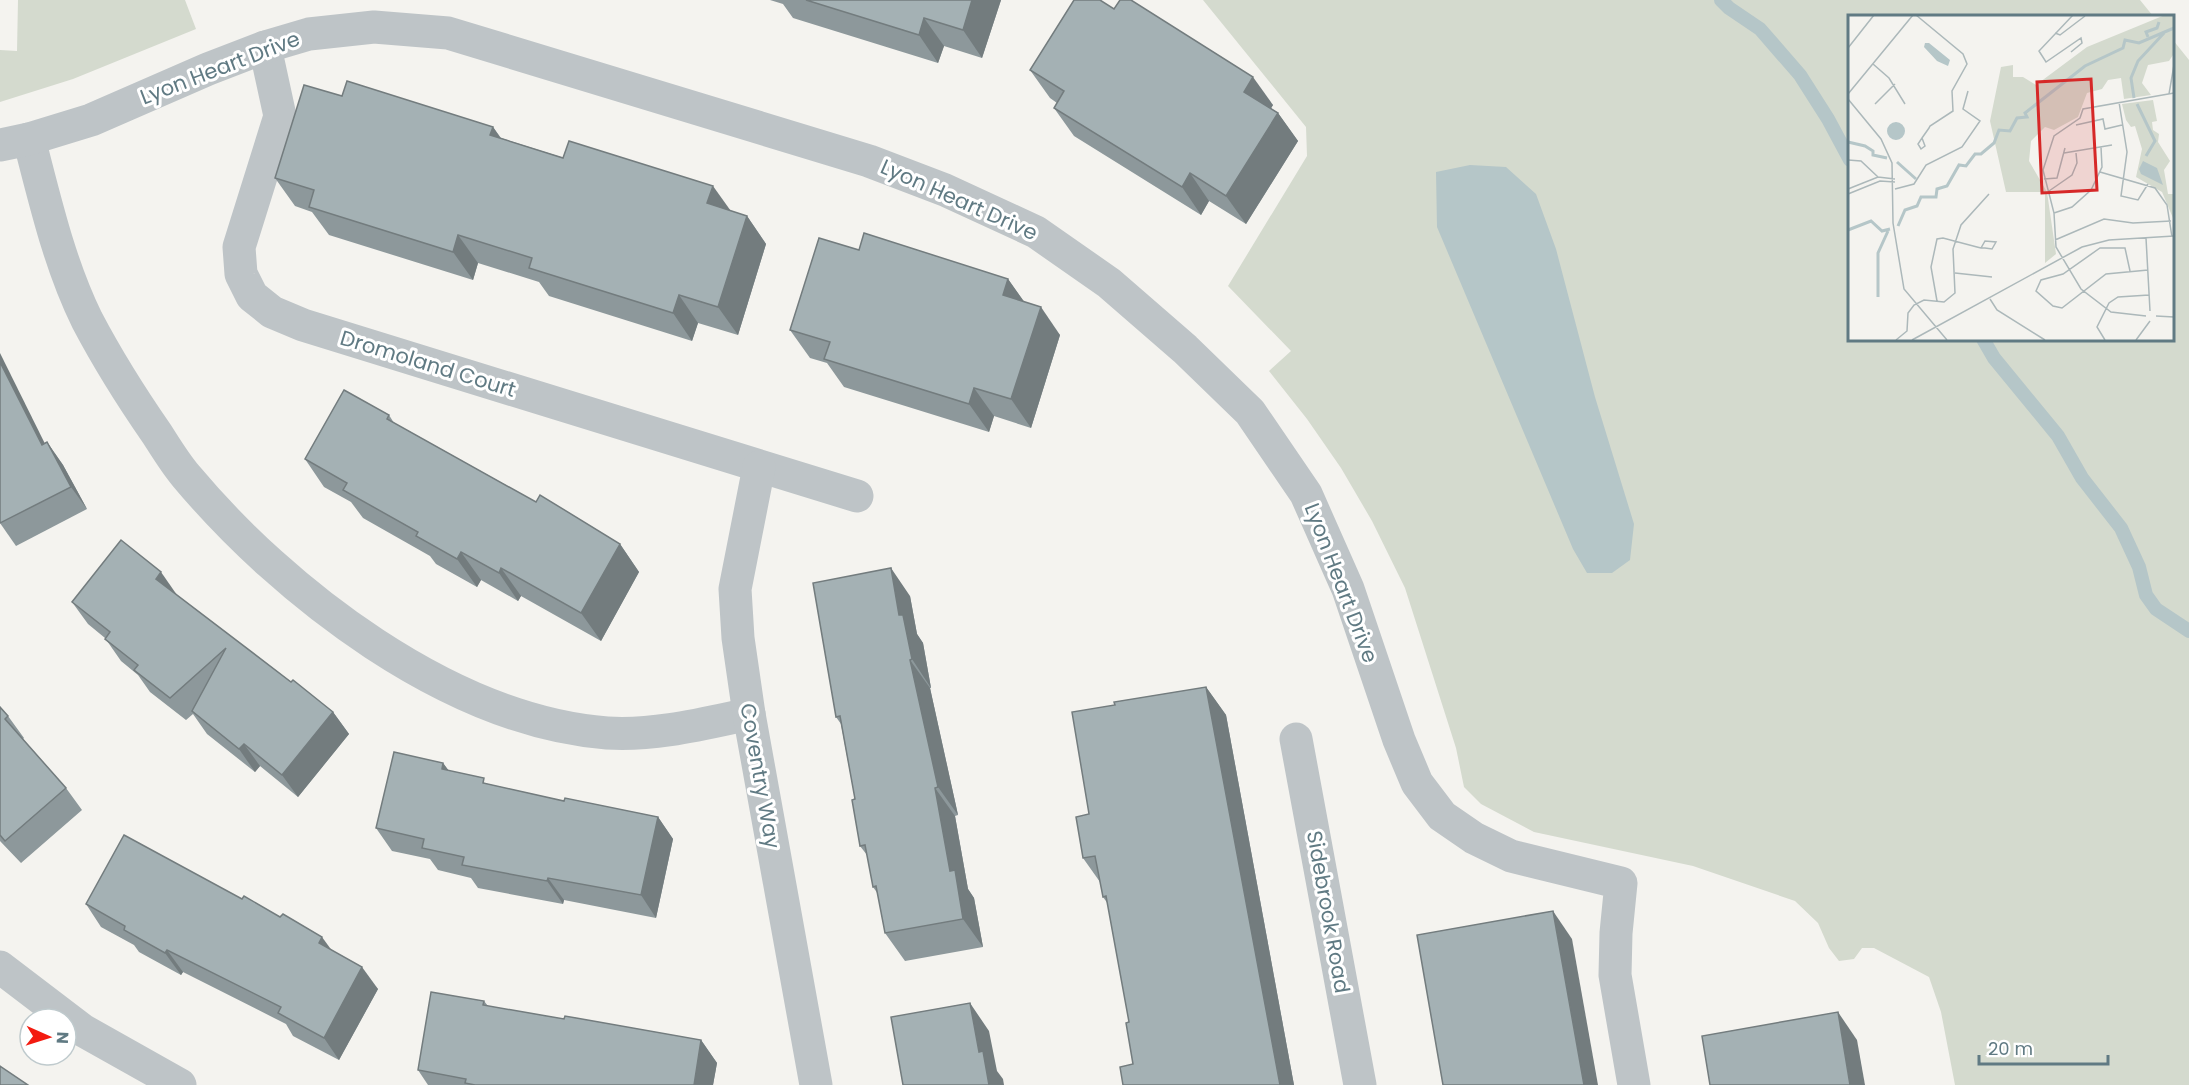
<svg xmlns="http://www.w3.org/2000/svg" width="2189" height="1085" font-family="Poppins,sans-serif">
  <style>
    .green { fill: #d4dace }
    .water { fill: #b5c6c8 }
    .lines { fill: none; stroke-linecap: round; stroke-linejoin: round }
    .stream { stroke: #b5c6c8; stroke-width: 14 }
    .minor { stroke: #bec4c7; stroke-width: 33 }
    .wall { fill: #8d989b }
    .shaded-wall { fill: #737c7e }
    .building { fill: #a4b1b4; stroke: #737c7e; stroke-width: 1.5 }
    .labels { text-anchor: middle; stroke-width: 6; stroke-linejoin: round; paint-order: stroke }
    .street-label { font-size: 21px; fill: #607a83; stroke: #fff }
    .inset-river { fill: none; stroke: #b5c6c8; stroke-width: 3 }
    .inset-road { fill: none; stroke: #acb8ba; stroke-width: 1.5 }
    .view { fill: #d62828; fill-opacity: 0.15; stroke: #d62828; stroke-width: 3 }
    .inset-edge { fill: none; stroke: #607a83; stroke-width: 3 }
  </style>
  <rect width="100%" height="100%" fill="#f4f3ef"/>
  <!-- green -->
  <g class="green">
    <path d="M18,0H185L196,29L73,79L0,102V50L17,51Z"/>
    <path d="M1203,0H2140L2153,16H1850V339H2172L2173,40L2189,60V1085H1955L1941,1012L1929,977L1874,948H1862L1854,959L1839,961L1829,948L1818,923L1795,901L1693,866L1534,832L1481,804L1464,787L1456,748L1405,588L1372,521L1341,468L1307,419L1269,371L1291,351L1228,286L1307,156L1306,127Z"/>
  </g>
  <!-- water -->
  <path class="water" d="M1470,165L1506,167L1536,194L1556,249L1595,397L1634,524L1630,560L1612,573H1587L1573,549L1437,227L1436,172Z"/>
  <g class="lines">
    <!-- stream -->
    <g class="stream">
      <path d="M1721,0L1729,8L1760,29L1800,75L1828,119L1850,160"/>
      <path d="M1983,339L1994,358L2058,436L2082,478L2121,528L2139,567L2146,595L2156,609L2189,631"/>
    </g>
    <!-- minor -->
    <g class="minor">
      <path d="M265,47L280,116L239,247L241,274L252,296L272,312L303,325L857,496"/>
      <path d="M29,139C45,200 59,263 87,320C108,360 132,398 157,434C166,448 175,463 186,476C284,593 450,721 607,733C655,736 702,724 749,714"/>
      <path d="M0,145L29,139L91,120L208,69L265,47L309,34L374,27L448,33L869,161L945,190L1036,232L1109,283L1185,349L1250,412L1306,494L1348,589L1399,740L1417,783L1442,816L1474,838L1511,856L1621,883L1616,933L1615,975L1634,1085"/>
      <path d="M759,467L735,589L738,638L749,714L816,1085"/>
      <path d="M1296,739L1360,1085"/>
      <path d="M0,967L84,1031L180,1085"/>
    </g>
  </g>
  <!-- wall -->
  <g class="wall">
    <path d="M770,0H1001L982,58L944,46L938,63L793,18L783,4Z"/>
    <path d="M1114,9L1273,105L1271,108L1278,113L1298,141L1246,224L1209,201L1201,215L1074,136L1054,108L1057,103L1050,98L1030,70Z"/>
    <path d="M342,96L493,127L501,138L747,216L766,244L738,335L698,323L692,341L549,296L539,282L478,263L473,280L329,235L312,212L295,206L275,178Z"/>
    <path d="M859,250L1008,279L1024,302L1060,335L1031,428L994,416L989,432L844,387L827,363L810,358L790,330Z"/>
    <path d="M389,415L394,423L536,502L620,544L639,572L601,641L521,596L518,601L481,580L477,587L436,564L430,556L363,518L351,502L324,487L305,459Z"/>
    <path d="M47,442L63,465L87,509L16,546L0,523L45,443Z"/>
    <path d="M177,595L291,682L333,712L349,734L298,797L260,766L255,772L207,734L193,714L186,720L150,692L138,675L121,661L105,638L88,624L72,602Z"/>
    <path d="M910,596L917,634L923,643L931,688H930L958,815L955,816L968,889L974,898L983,947L905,961L885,933L878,894L873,887L867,855L860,846L855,799L841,724L836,717Z"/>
    <path d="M1206,687L1226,715L1294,1085H1123L1133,1064L1129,1022L1108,904L1103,897L1100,882L1083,858L1089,814L1115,705Z"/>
    <path d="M0,707L8,716L24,738L23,739L66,788L82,810L21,863L0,841Z"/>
    <path d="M443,763L449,771L488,784L564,801L658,817L673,839L656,918L564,900L563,904L478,888L471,878L438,870L430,859L392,851L376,828Z"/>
    <path d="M86,904L332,951L378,989L339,1060L293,1036L286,1024L183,972L181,975L139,952L134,945L101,927Z"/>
    <path d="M484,1001L488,1006L564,1019L701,1040L717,1063L713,1085H428L418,1070Z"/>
  </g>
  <!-- shaded-wall -->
  <g class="shaded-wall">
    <path d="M972,0H1001L982,58L963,30Z"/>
    <path d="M924,18L944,46L938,63L919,35Z"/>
    <path d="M1253,77L1273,105L1264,120L1244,92Z"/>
    <path d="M1278,113L1298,141L1246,224L1226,196Z"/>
    <path d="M493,127L512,155L490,135Z"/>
    <path d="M1190,173L1209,201L1201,215L1182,187Z"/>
    <path d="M713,186L733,214L707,203Z"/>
    <path d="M747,216L766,244L738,335L718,307Z"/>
    <path d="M458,235L478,263L473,280L453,252Z"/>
    <path d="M1008,279L1028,307L1003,295Z"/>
    <path d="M679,295L698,323L692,341L673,313Z"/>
    <path d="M1041,307L1060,335L1031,428L1011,399Z"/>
    <path d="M0,353L57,468L42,445L0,362Z"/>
    <path d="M974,388L994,416L989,432L969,404Z"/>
    <path d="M47,442L63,465L87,509L71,487Z"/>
    <path d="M620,544L639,572L601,641L581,613Z"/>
    <path d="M461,552L481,580L477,587L457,559Z"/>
    <path d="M501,568L521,596L518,601L499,573Z"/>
    <path d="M891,568L910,596L917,634L923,643L931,688L912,659L899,615Z"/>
    <path d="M161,572L177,595L171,602L156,579Z"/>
    <path d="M910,660L930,688L958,815L938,787Z"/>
    <path d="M1206,687L1226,715L1294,1085H1280Z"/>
    <path d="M333,712L349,734L298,797L282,775Z"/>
    <path d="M244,744L260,766L255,772L239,749Z"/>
    <path d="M443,763L459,785L442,769Z"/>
    <path d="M935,788L955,816L968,889L974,898L983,947L963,919L950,871Z"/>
    <path d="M658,817L673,839L656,918L641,895Z"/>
    <path d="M548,878L564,900L563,904L547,881Z"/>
    <path d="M1553,911L1572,939L1598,1085H1584Z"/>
    <path d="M322,937L338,959L319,943Z"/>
    <path d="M167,950L183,972L181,975L165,953Z"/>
    <path d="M362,967L378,989L339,1060L324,1038Z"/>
    <path d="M970,1003L989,1031L997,1071L1003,1079L1004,1085H989L979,1052Z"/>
    <path d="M1838,1012L1857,1040L1865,1085H1850Z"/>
    <path d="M701,1040L717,1063L713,1085H694Z"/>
  </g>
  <!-- building -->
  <g class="building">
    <path d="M806,0H972L963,30L924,18L919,35Z"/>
    <path d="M1074,0H1100L1114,9L1120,0H1131L1253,77L1244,92L1278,113L1226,196L1190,173L1182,187L1054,108L1064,91L1030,70Z"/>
    <path d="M347,81L493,127L490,135L563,158L569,141L713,186L707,203L747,216L718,307L679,295L673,313L529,268L532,258L458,235L453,252L309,207L314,190L275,178L304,85L342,96Z"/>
    <path d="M864,233L1008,279L1003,295L1041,307L1011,399L974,388L969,404L824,359L830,342L790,330L819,238L859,250Z"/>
    <path d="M0,362L42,445L47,442L71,487L0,523Z"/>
    <path d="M344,390L389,415L387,419L536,502L540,495L620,544L581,613L501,568L499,573L461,552L457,559L416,536L418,532L343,490L347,483L305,459Z"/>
    <path d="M121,540L161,572L156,579L291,682L293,680L333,712L282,775L244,744L239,749L192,711L226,648L170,698L134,670L138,665L105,639L110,632L72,602Z"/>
    <path d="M891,568L899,615H903L912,659L910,660L938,787L935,788L950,871L955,870L963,919L885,933L876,886L873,887L865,845L860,846L852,800L855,799L840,716L836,717L813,583Z"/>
    <path d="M1206,687L1280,1085H1123L1120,1067L1133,1064L1126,1023L1129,1022L1106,896L1103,897L1095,856L1083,858L1076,817L1089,814L1072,712L1115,705L1114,702Z"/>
    <path d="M0,707L8,716L5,719L66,788L5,841L0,835Z"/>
    <path d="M394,752L443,763L442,769L484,778L483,783L564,801L565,798L658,817L641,895L548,878L547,881L462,865L464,857L422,848L424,839L376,828Z"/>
    <path d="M124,835L242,899L244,896L280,917L283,914L322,937L319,943L362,967L324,1038L278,1013L281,1007L167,950L165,953L124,930L125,926L86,904Z"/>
    <path d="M1553,911L1584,1085H1443L1417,935Z"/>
    <path d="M431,992L484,1001L483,1005L564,1019L565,1016L701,1040L694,1085H475L465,1083L466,1079L418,1070Z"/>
    <path d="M970,1003L979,1052L983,1051L989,1085H903L891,1017Z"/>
    <path d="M1838,1012L1850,1085H1710L1702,1036Z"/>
    <path d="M0,1066L28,1085H0Z"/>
  </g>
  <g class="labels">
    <!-- street labels -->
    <g class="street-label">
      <text transform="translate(220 68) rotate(-21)" y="7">Lyon Heart Drive</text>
      <text transform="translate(959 200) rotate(24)" y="7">Lyon Heart Drive</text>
      <text transform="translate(428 364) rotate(17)" y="7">Dromoland Court</text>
      <text transform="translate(1341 583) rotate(69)" y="7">Lyon Heart Drive</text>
      <text transform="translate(760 776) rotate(80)" y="7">Coventry Way</text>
      <text transform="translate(1328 912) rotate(80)" y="7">Sidebrook Road</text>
    </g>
  </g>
  <!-- overview -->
  <g transform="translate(1848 15)">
    <rect width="326" height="326" fill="#f4f3ef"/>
    <path d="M317,0H325V40L321,46L300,50L294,68L303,80L276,84L273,63L260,65L254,74L239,78L230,102L206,115L197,112L183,126L181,146L199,177L208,239L197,248V177H158L142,106L153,52L165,50V62H175L188,70L239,32ZM305,85L309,106L304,107L305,115L311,119L310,127L322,146L316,155L320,179H325V203L314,177L288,162L294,134L287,111L283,112L278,105L274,89Z" fill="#d4dace"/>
    <path d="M81,28L102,45L100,51L89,46L76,32L77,28ZM39 116a9 9 0 1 1 18 0a9 9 0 1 1-18 0ZM295,146L309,153L315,170L293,159L291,154Z" fill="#b5c6c8"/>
    <path class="inset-river" d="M300,22L298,17L309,13L311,7M286,83L283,63L290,46L316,18M289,89L307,126L298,141M0,127L17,131L25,136V140L39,143M49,147L68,164M50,211L57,195L69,191L73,182H88L89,174L99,171L111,150L118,151L127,139H133L146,128L151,115L162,116L169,103L179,102L177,98L237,51L275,33L277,25L291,28L326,13M0,215L23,206L34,216L42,214M30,282V238L40,216"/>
    <path class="inset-road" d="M68,0L115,39L119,49L104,76L105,96L82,111L81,113L74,123L70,129L73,134L77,131L74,123M207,18L212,20L237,1M0,33L26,0M223,37L234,28L233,23L198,47L191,36L225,0M25,49L41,63L57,89M0,79L65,0M321,79L326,50M0,84L33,124L44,148L45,208L56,274L99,325M271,87L279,137L273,181L290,185L300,169M27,89L47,69M228,110L255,104L257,114L274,110M216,138L264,130M0,145L13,146L30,162M252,157L307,173L319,190L324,222M196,164L209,163L217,133M0,174L30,162L47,164M47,174L66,169L78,150L114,132L132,106L115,94L120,76M201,176L224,160L229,148L228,138M0,179L32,166L47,167M206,198L224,192L243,175L254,152L253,132M298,223L302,296M207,225L256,204L285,208L323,206M282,256L277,233H252L215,259L193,265L188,276L205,291L214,293L258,259L300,255M107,258L144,262M142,284L149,295L197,325M89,286L83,252L89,224L95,223L129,232L133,233H137L144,234L148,227L137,226L133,233M298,301L263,297L233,274L208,232L206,198L195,155L206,121L232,103L235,94L326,78M308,301L326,302M48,325L59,316L60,298L66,290L76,285L96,287L107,278L105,234L113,210L141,179M64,325L234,232L261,225L326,221M257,325L249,312L261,288L270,282L301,280M288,325L302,306"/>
    <path class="view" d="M243,64L249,175L194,178L189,67Z"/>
    <rect width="326" height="326" class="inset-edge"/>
  </g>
  <!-- north arrow -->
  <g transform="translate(48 1037) rotate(93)"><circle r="28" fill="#ffffff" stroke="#bfcacd" stroke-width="1.5"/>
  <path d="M0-4.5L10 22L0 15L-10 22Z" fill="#f31b10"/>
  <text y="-9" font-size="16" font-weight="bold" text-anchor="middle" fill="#607a83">N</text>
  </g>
  <!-- scale -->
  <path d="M1979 1055v9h129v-9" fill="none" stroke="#607a83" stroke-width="3"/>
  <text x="1988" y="1055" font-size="18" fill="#607a83" stroke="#ffffff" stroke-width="4.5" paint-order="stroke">20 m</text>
</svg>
